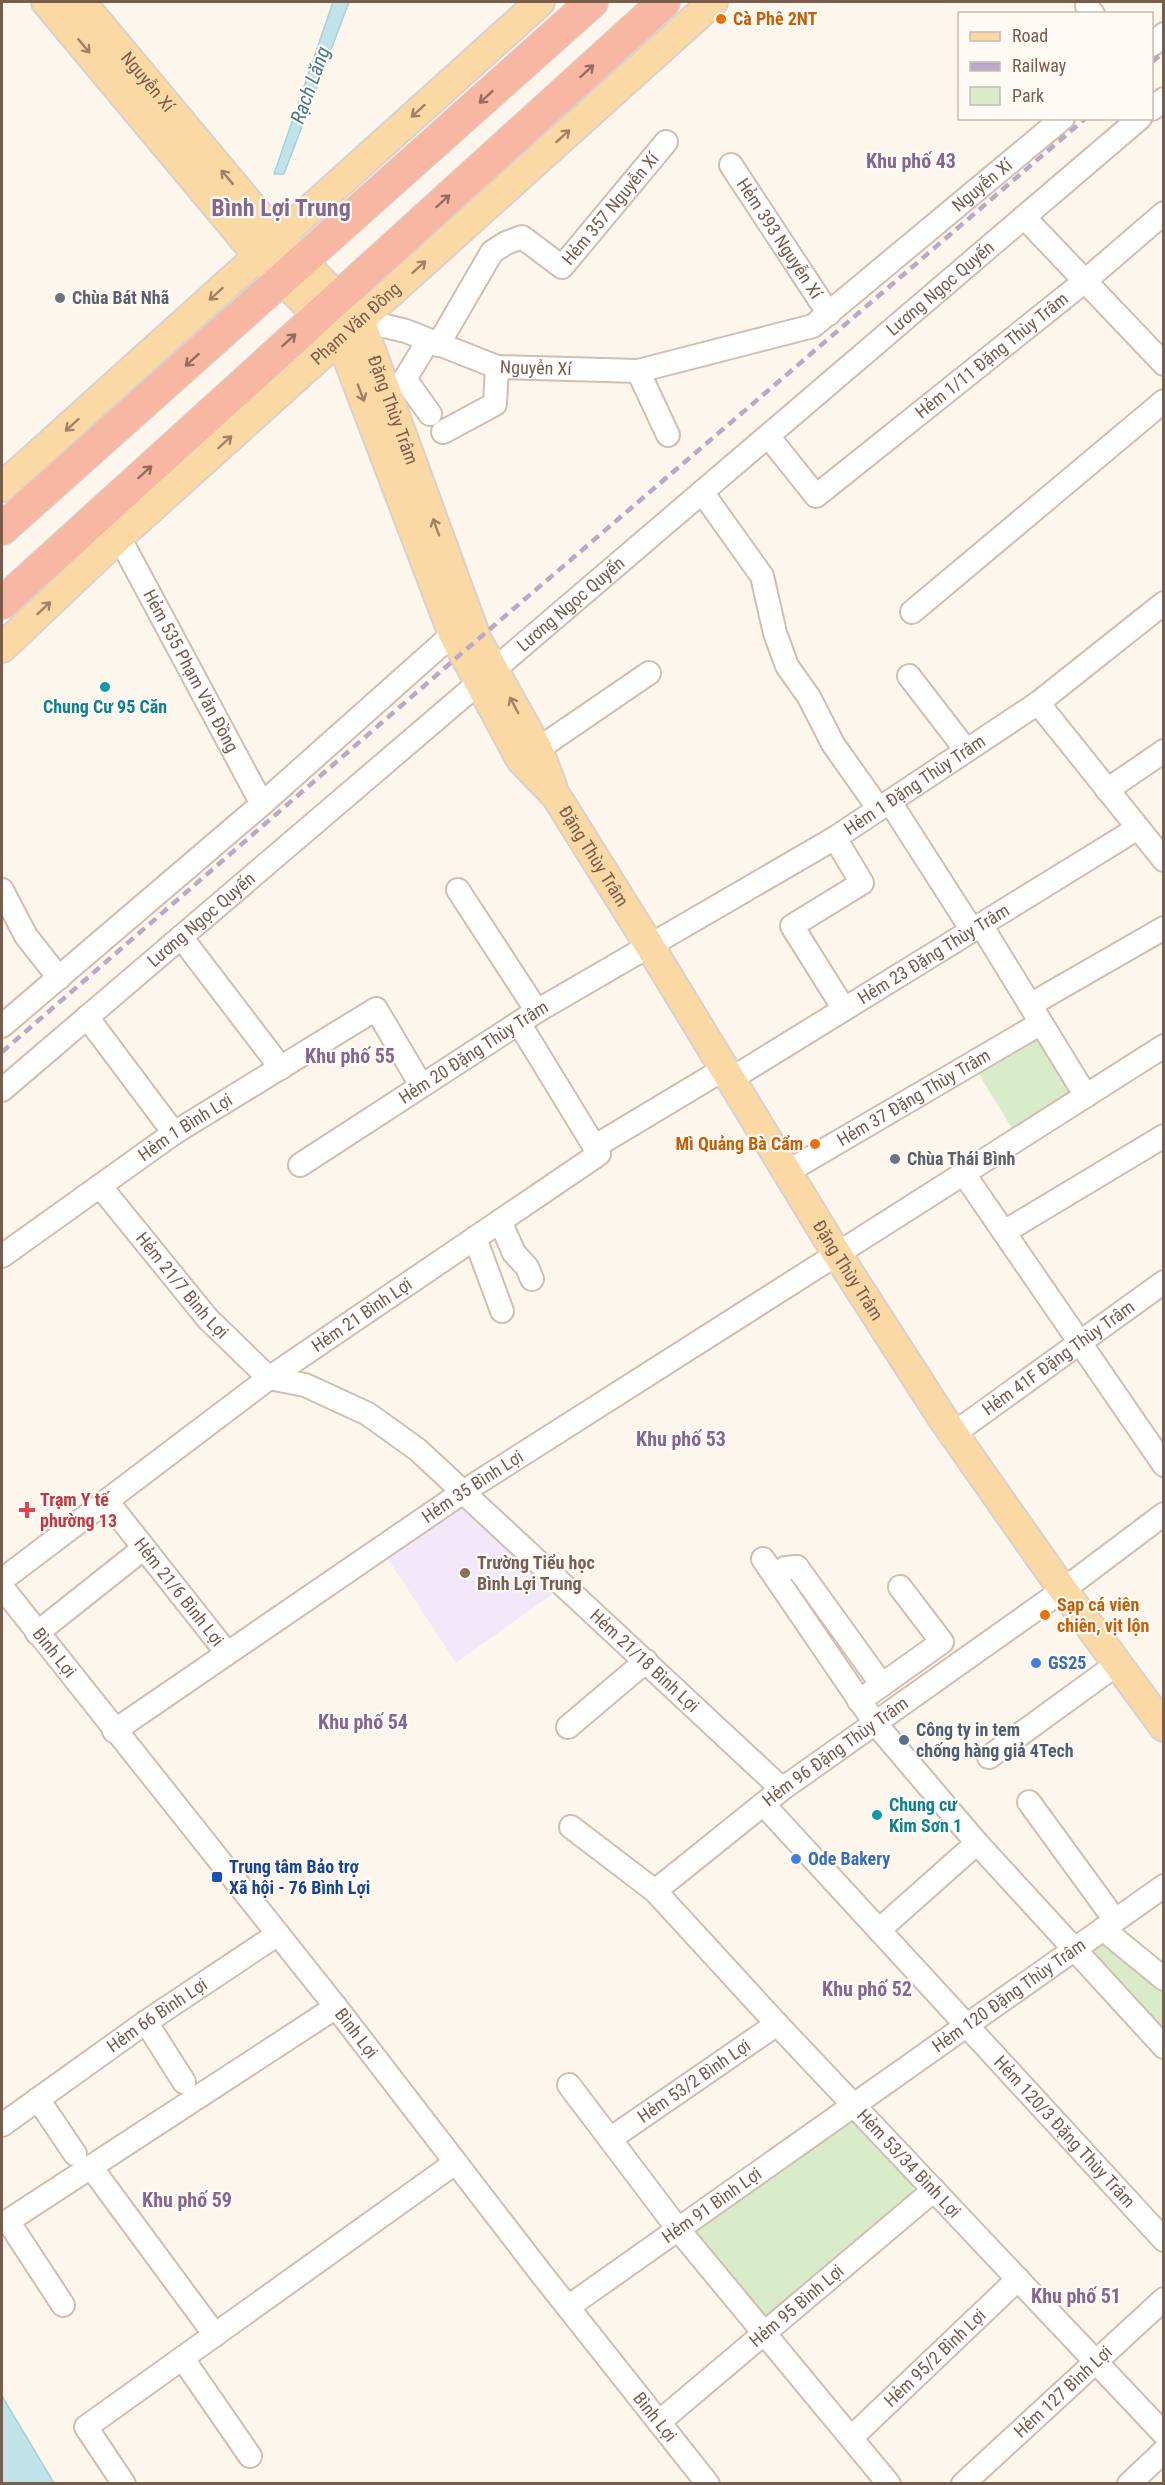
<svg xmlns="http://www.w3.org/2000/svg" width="1165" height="2485" font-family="'Roboto Condensed',sans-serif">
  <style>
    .education { fill: #f3e8fa }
    .green { fill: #d8ecc9 }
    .water { fill: #bfe3e8; stroke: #a5d3da; stroke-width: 1.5 }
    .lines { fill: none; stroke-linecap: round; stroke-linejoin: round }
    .minor-casing { stroke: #d1beb0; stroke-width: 26 }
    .major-casing { stroke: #dad1cd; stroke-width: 32 }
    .highway-casing { stroke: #dad1cd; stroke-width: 34 }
    .minor { stroke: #fff; stroke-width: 22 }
    .major { stroke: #fbd9a5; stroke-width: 28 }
    .highway { stroke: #f7b7a3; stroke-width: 32 }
    .rail { stroke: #b9a8c9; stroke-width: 4.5; stroke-dasharray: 9 6; stroke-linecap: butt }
    .oneway { stroke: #a18267 }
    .oneway2 { stroke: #936e5e }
    .food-dot { fill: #e8710a; stroke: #fffaf3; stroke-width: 2 }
    .worship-dot { fill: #6b7280; stroke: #fffaf3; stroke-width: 2 }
    .culture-dot { fill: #0f9aa8; stroke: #fffaf3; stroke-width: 2 }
    .health-dot { fill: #e0444e; stroke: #fffaf3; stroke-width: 2 }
    .education-dot { fill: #8d6e63; stroke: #fffaf3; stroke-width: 2 }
    .shop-dot { fill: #3f7fe0; stroke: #fffaf3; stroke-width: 2 }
    .service-dot { fill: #5c6f8a; stroke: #fffaf3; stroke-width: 2 }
    .transit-dot { fill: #1a4fb4; stroke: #fffaf3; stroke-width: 2 }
    .labels { text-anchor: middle; stroke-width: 4.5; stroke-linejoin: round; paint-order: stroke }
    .food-label { font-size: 18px; font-weight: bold; fill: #c56008; stroke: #fffaf3; text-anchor: start }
    .street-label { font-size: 18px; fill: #7a5c4d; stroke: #fffaf3 }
    .worship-label { font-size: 18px; font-weight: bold; fill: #5b616d; stroke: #fffaf3; text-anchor: start }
    .culture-label { font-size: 18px; font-weight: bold; fill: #0d838f; stroke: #fffaf3 }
    .health-label { font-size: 18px; font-weight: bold; fill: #be3a42; stroke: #fffaf3; text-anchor: start }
    .education-label { font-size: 18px; font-weight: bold; fill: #785e54; stroke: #fffaf3; text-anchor: start }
    .shop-label { font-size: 18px; font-weight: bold; fill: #366cbe; stroke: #fffaf3; text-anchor: start }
    .service-label { font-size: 18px; font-weight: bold; fill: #4e5e75; stroke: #fffaf3; text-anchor: start }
    .transit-label { font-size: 18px; font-weight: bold; fill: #164399; stroke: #fffaf3; text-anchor: start }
    .water-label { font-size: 20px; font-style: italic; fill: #437c86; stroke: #fffaf3 }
    .neighbourhood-label { font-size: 20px; font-weight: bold; fill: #846695; stroke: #fffaf3 }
    .district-label { font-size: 24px; font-weight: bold; fill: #846695; stroke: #fffaf3 }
  </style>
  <rect width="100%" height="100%" fill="#fdf6ec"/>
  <!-- education -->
  <path class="education" d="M460,1505L554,1593L456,1663L384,1553Z"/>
  <!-- green -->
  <g class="green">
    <path d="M1042,1024L1083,1095L1016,1135L972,1063Z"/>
    <path d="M1102,1943L1112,1946L1163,1989V2033L1096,1960L1093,1951Z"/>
    <path d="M855,2117L913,2181V2193L769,2318L761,2317L692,2234L695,2226Z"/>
  </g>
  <!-- water -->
  <g class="water">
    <path d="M333,2H349L284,174H274Z"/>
    <path d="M2,2396L54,2483H2Z"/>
  </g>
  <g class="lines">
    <defs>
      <g id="minor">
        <path d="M1087,6L1093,14"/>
        <path d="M1152,45L1164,34"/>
        <path d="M1152,109L1164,99"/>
        <path id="s1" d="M731,165L829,314"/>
        <path d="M1024,217L1164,364"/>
        <path id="s2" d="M360,320L406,331L497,367L638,371L813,326L1063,118"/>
        <path d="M428,341L405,379L430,414"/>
        <path id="s3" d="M438,345L492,252L506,243L522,237L562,267L666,142"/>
        <path d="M638,371L668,435"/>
        <path d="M443,432L495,404L497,367"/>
        <path id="s4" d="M768,436L816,496L1085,281L1164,213"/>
        <path d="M702,492L762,576L775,633L787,666L809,697L833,744L879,809"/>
        <path id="s5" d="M119,537L262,804"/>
        <path d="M912,612L1164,401"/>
        <path d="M909,676L966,750"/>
        <path d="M1038,703L1164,860"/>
        <path d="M538,749L649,673"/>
        <path d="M1107,790L1164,751"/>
        <path d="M890,802L972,930"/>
        <path d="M835,838L862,883L792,926L844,1009"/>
        <path d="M2,890L26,936L59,978"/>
        <path d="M458,890L537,1011"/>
        <path d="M981,925L1086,1096"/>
        <path d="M181,937L281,1068"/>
        <path d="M1030,1005L1164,928"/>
        <path d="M87,1017L174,1133"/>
        <path d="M2,1026L262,804L453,634"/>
        <path id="s6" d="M731,1079L1138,828"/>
        <path id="s7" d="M2,1090L1140,118"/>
        <path d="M594,1147L724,1069"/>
        <path id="s8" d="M300,1165L537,1011L835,838L1038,703L1164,603"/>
        <path id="s9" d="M787,1172L1041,1023"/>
        <path d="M964,1174L1164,1465"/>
        <path id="s10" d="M100,1186L208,1319L269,1378"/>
        <path d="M500,1221L514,1253L527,1267L532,1279"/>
        <path d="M1004,1232L1164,1136"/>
        <path d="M475,1238L502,1311"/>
        <path id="s11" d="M2,1256L174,1133L376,1009L421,1085"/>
        <path id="s12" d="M269,1378L305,1385L368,1414L418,1450L782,1789"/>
        <path id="s13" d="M953,1434L1164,1282"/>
        <path id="s14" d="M107,1501L227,1653"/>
        <path d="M763,1559L875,1723L977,1843L1164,2047"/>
        <path d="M777,1578L785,1568L797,1567L882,1685"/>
        <path id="s15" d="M2,1580L269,1378L599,1154L519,1023"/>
        <path id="s16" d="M2,1587L336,2007L540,2272L708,2484"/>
        <path d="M37,1633L144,1548"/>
        <path d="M859,1701L942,1642L900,1587"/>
        <path d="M568,1727L646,1661"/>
        <path id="s17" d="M114,1731L463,1492L1164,1046"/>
        <path d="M989,1757L1117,1664"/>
        <path d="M1029,1802L1115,1920"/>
        <path id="s18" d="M764,1805L1164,2240"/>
        <path id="s19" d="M571,1827L655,1891L777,2024L1164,2434"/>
        <path id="s20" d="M655,1891L782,1789L1063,1590L1164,1514"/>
        <path d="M1103,1929L1164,1979"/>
        <path d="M879,1930L977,1843"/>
        <path d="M146,2022L184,2082"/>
        <path d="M569,2085L678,2229L889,2484"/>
        <path d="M38,2099L75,2154"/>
        <path id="s21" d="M2,2125L146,2022L278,1934"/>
        <path id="s22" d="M610,2139L777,2024"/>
        <path d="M91,2167L215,2335"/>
        <path d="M63,2305L8,2221L336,2007"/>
        <path id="s23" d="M568,2307L1164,1886"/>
        <path d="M183,2359L250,2456"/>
        <path id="s24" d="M659,2422L934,2190"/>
        <path id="s25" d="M851,2438L1018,2279"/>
        <path d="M124,2484L86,2427L455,2163"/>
        <path id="s26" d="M963,2484L1164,2299"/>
        <path d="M1129,2484L1164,2451"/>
      </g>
      <g id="major">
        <path id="s27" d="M46,2L254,251L340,338L453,634L521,760L556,796L649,945L837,1254L941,1416L1063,1590L1164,1727"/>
        <path id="s28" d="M81,2L273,232L360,320L477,640L538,749L552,786"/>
        <path d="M2,487L540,2"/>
        <path id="s29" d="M2,648L119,537L713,2"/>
      </g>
      <g id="highway">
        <path d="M2,529L592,2"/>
        <path d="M2,603L664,2"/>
      </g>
    </defs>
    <!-- minor casing -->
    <use href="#minor" class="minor-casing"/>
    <!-- major casing -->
    <use href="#major" class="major-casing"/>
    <!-- highway casing -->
    <use href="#highway" class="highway-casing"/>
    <!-- minor -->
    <use href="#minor" class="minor"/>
    <!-- major -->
    <use href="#major" class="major"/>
    <!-- highway -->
    <use href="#highway" class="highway"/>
    <!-- rail -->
    <g class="rail">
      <path d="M1152,62L1164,52"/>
      <path d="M2,1052L462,653L1086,118"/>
    </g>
  </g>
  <!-- one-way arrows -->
  <defs><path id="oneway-shaft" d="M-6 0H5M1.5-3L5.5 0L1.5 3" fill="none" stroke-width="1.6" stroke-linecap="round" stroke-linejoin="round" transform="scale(1.5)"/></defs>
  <g class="oneway">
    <use href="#oneway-shaft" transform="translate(84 46) rotate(50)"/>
    <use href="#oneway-shaft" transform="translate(418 111) rotate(138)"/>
    <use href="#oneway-shaft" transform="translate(563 136) rotate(-42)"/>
    <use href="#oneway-shaft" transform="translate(227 177) rotate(-130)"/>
    <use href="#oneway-shaft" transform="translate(419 267) rotate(-42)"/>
    <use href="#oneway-shaft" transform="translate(216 294) rotate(138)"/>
    <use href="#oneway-shaft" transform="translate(361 393) rotate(69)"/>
    <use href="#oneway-shaft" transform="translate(72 425) rotate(138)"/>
    <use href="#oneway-shaft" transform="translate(225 442) rotate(-42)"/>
    <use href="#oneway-shaft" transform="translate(436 527) rotate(-110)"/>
    <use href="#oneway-shaft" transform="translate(44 608) rotate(-43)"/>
    <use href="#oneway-shaft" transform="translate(514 705) rotate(-118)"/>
  </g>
  <g class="oneway2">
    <use href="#oneway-shaft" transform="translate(587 71) rotate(-42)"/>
    <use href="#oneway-shaft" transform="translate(486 97) rotate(138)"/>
    <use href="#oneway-shaft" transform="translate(443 201) rotate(-42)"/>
    <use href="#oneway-shaft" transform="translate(289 340) rotate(-42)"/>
    <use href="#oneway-shaft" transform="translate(192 360) rotate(138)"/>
    <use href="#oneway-shaft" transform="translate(145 472) rotate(-42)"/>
  </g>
  <!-- markers -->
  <g class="food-dot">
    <circle cx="721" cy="19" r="6"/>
    <circle cx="815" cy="1144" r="6"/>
    <circle cx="1045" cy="1615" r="6"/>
  </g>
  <g class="worship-dot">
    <circle cx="60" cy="298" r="6"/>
    <circle cx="895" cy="1159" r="6"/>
  </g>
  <g class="culture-dot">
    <circle cx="105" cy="687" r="6"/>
    <circle cx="877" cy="1815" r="6"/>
  </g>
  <path class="health-dot" d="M24 1501h6v6h6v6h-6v6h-6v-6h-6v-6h6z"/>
  <circle class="education-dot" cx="465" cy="1573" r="6"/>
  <g class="shop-dot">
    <circle cx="1036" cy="1663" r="6"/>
    <circle cx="796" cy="1859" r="6"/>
  </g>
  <circle class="service-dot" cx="904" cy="1740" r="6"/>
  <rect class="transit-dot" x="211" y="1871" width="12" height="12" rx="3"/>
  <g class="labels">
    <!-- food labels -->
    <g class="food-label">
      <text x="733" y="25">Cà Phê 2NT</text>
      <text x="803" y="1150" text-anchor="end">Mì Quảng Bà Cẩm</text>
      <text x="1057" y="1611">Sạp cá viên<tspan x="1057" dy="21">chiên, vịt lộn</tspan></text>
    </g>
    <!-- street labels -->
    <g class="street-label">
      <text dy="6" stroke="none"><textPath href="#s28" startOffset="104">Nguyễn Xí</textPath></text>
      <text dy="6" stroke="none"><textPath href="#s2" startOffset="687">Nguyễn Xí</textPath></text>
      <text dy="6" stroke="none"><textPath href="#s3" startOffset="267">Hẻm 357 Nguyễn Xí</textPath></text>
      <text dy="6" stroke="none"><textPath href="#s1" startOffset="88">Hẻm 393 Nguyễn Xí</textPath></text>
      <text dy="6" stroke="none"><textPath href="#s7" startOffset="1234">Lương Ngọc Quyến</textPath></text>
      <text dy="6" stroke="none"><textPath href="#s29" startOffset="480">Phạm Văn Đồng</textPath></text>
      <text dy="6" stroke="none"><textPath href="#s4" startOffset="302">Hẻm 1/11 Đặng Thùy Trâm</textPath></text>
      <text dy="6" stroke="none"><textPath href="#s2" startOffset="184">Nguyễn Xí</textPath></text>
      <text dy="6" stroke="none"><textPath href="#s28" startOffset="519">Đặng Thùy Trâm</textPath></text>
      <text dy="6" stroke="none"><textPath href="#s7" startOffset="748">Lương Ngọc Quyến</textPath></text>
      <text dy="6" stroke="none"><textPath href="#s5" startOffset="152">Hẻm 535 Phạm Văn Đồng</textPath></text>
      <text dy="6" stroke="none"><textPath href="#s8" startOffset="723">Hẻm 1 Đặng Thùy Trâm</textPath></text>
      <text dy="6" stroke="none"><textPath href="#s27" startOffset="1028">Đặng Thùy Trâm</textPath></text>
      <text dy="6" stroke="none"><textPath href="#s7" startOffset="262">Lương Ngọc Quyến</textPath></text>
      <text dy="6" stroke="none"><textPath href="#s6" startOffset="238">Hẻm 23 Đặng Thùy Trâm</textPath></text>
      <text dy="6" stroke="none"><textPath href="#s8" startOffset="207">Hẻm 20 Đặng Thùy Trâm</textPath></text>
      <text dy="6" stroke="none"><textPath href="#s9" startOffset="147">Hẻm 37 Đặng Thùy Trâm</textPath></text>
      <text dy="6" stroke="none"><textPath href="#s11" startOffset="224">Hẻm 1 Bình Lợi</textPath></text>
      <text dy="6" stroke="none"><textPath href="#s27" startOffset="1514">Đặng Thùy Trâm</textPath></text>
      <text dy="6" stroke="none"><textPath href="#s10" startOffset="129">Hẻm 21/7 Bình Lợi</textPath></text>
      <text dy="6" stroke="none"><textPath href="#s15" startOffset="447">Hẻm 21 Bình Lợi</textPath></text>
      <text dy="6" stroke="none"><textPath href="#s13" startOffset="130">Hẻm 41F Đặng Thùy Trâm</textPath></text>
      <text dy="6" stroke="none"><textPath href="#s17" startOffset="434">Hẻm 35 Bình Lợi</textPath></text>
      <text dy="6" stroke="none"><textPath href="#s14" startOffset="116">Hẻm 21/6 Bình Lợi</textPath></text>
      <text dy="6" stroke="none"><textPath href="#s16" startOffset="84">Bình Lợi</textPath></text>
      <text dy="6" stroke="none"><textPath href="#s12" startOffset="477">Hẻm 21/18 Bình Lợi</textPath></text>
      <text dy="6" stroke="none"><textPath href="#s20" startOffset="228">Hẻm 96 Đặng Thùy Trâm</textPath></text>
      <text dy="6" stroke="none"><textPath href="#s23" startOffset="540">Hẻm 120 Đặng Thùy Trâm</textPath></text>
      <text dy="6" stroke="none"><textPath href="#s21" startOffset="190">Hẻm 66 Bình Lợi</textPath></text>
      <text dy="6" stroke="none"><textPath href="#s16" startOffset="570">Bình Lợi</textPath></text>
      <text dy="6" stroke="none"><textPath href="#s22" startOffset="102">Hẻm 53/2 Bình Lợi</textPath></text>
      <text dy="6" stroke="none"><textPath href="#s18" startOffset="444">Hẻm 120/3 Đặng Thùy Trâm</textPath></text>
      <text dy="6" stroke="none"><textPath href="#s19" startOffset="478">Hẻm 53/34 Bình Lợi</textPath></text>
      <text dy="6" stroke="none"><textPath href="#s23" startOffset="176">Hẻm 91 Bình Lợi</textPath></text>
      <text dy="6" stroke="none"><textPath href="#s24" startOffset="180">Hẻm 95 Bình Lợi</textPath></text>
      <text dy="6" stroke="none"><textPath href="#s25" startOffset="116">Hẻm 95/2 Bình Lợi</textPath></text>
      <text dy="6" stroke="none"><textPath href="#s26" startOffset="136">Hẻm 127 Bình Lợi</textPath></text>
      <text dy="6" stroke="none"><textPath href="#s16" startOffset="1056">Bình Lợi</textPath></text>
    </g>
    <!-- worship labels -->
    <g class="worship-label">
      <text x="72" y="304">Chùa Bát Nhã</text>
      <text x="907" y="1165">Chùa Thái Bình</text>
    </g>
    <!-- culture labels -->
    <g class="culture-label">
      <text x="105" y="713">Chung Cư 95 Căn</text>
      <text x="889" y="1811" text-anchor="start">Chung cư<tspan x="889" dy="21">Kim Sơn 1</tspan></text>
    </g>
    <!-- health labels -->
    <g class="health-label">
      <text x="40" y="1506">Trạm Y tế<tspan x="40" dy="21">phường 13</tspan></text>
    </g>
    <!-- education labels -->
    <g class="education-label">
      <text x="477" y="1569">Trường Tiểu học<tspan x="477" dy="21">Bình Lợi Trung</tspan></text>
    </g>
    <!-- shop labels -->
    <g class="shop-label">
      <text x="1048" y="1669">GS25</text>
      <text x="808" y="1865">Ode Bakery</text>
    </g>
    <!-- service labels -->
    <g class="service-label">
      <text x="916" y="1736">Công ty in tem<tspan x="916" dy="21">chống hàng giả 4Tech</tspan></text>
    </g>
    <!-- transit labels -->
    <g class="transit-label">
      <text x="229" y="1873">Trung tâm Bảo trợ<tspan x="229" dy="21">Xã hội - 76 Bình Lợi</tspan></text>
    </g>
    <!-- water labels -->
    <g class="water-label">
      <text transform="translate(310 85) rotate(-70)" y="7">Rạch Lăng</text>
    </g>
    <!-- neighbourhood labels -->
    <g class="neighbourhood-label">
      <text x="911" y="168">Khu phố 43</text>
      <text x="350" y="1063">Khu phố 55</text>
      <text x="681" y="1446">Khu phố 53</text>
      <text x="363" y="1729">Khu phố 54</text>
      <text x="867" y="1996">Khu phố 52</text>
      <text x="187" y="2207">Khu phố 59</text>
      <text x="1076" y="2303">Khu phố 51</text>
    </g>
    <!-- district labels -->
    <g class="district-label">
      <text x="281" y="216">Bình Lợi Trung</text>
    </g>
  </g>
  <!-- border -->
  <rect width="1165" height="2485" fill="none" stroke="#7a5c4d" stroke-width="6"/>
  <!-- legend -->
  <rect x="958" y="12" width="195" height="108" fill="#fffaf3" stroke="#cabbb1" stroke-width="1.5"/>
  <rect x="970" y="32" width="30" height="9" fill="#fbd9a5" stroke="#cabbb1" stroke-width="1.5"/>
  <text x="1012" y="42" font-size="18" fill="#7a5c4d">Road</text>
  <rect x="970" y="62" width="30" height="9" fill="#b9a8c9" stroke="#cabbb1" stroke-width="1.5"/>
  <text x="1012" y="72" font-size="18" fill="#7a5c4d">Railway</text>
  <rect x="970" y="87" width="30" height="18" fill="#d8ecc9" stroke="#cabbb1" stroke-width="1.5"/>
  <text x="1012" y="102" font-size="18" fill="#7a5c4d">Park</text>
</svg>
